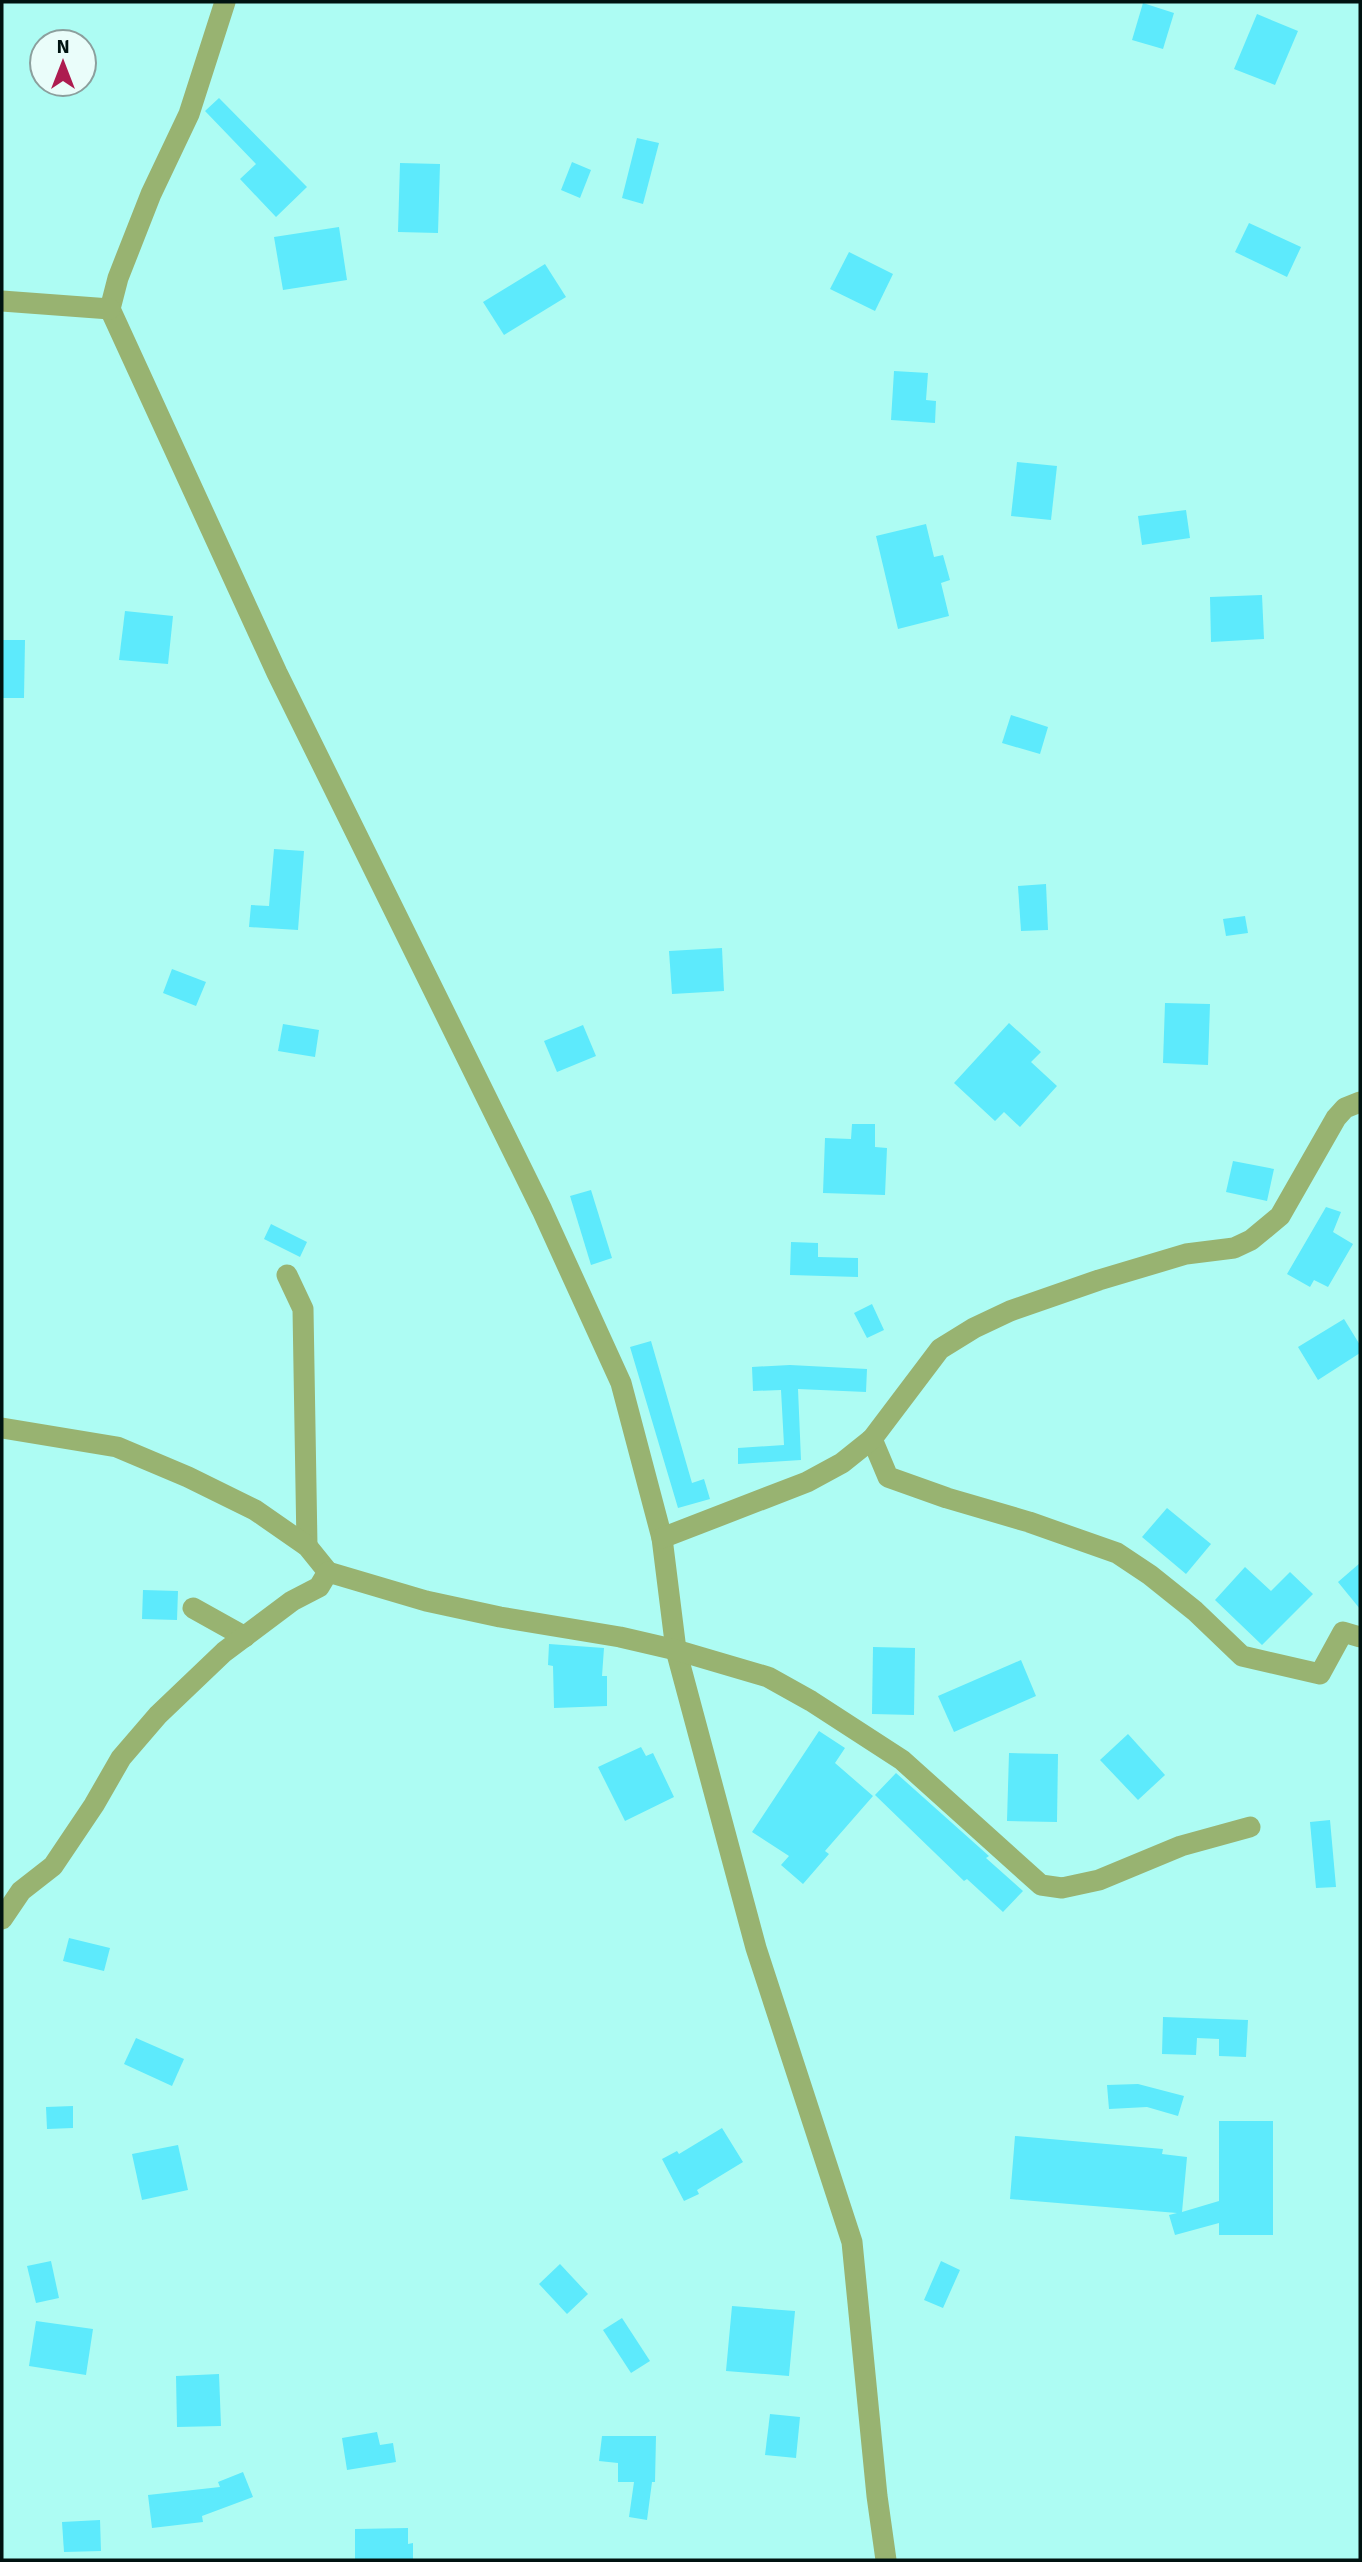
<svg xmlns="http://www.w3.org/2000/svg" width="1362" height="2562" font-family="Signika,sans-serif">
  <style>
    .building { fill: #5deafc }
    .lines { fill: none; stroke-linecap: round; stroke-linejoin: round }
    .minor { stroke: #98b371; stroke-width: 21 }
  </style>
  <rect width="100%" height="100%" fill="#adfcf3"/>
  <!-- building -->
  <g class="building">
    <path d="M1143,3L1174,13L1163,49L1132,40Z"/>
    <path d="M1257,14L1298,31L1275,85L1234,69Z"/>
    <path d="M219,98L307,187L276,217L240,179L256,164L205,111Z"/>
    <path d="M637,138L659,143L643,204L622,198Z"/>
    <path d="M572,162L591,170L580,198L561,190Z"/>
    <path d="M400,163L440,164L438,233L398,232Z"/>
    <path d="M1249,223L1301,247L1287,277L1235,252Z"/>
    <path d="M339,227L347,280L283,290L274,237Z"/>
    <path d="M849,252L893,274L875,311L830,289Z"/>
    <path d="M545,264L566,297L504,335L483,302Z"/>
    <path d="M894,371L928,373L926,400L936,401L935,423L891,420Z"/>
    <path d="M1017,462L1057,466L1051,520L1011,516Z"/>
    <path d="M1186,510L1190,538L1142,545L1138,516Z"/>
    <path d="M926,524L934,557L943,555L950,580L941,583L949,616L898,629L876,536Z"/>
    <path d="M1262,595L1264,639L1211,642L1210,597Z"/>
    <path d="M125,611L173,616L168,664L119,660Z"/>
    <path d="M2,640H25L24,698H2Z"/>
    <path d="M1011,715L1048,727L1040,754L1002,743Z"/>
    <path d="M274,849L304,851L298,930L249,927L251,905L269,906Z"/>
    <path d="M1046,884L1048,930L1021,931L1018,886Z"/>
    <path d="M1245,916L1248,933L1226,936L1223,919Z"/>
    <path d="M722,948L724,991L672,994L669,951Z"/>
    <path d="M172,969L206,982L196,1006L163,993Z"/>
    <path d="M1165,1003L1210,1004L1208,1065L1163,1063Z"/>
    <path d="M1009,1023L1041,1052L1031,1062L1057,1086L1020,1127L1004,1112L995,1121L954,1083Z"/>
    <path d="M283,1024L319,1030L315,1057L278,1051Z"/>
    <path d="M583,1025L596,1056L557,1072L544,1041Z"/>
    <path d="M852,1124H875V1147L887,1148L885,1195L823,1193L825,1138L851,1139Z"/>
    <path d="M1233,1161L1274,1169L1267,1201L1226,1192Z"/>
    <path d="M591,1190L612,1258L591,1265L570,1196Z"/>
    <path d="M1326,1207L1341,1212L1333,1232L1353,1244L1328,1287L1314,1280L1310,1287L1287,1274Z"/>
    <path d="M271,1224L307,1242L300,1257L264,1239Z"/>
    <path d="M791,1242L818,1243V1257L858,1258V1277L790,1275Z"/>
    <path d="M872,1304L884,1330L867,1338L854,1313Z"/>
    <path d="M1344,1319L1360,1345V1353L1318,1380L1298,1347Z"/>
    <path d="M651,1341L692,1483L704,1479L710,1499L678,1508L630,1347Z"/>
    <path d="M790,1365L867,1369L866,1392L798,1389L801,1460L738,1464V1448L784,1445L781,1390L753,1391L752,1367Z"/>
    <path d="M1167,1508L1211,1544L1186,1574L1142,1537Z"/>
    <path d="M1360,1563V1609L1338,1582Z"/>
    <path d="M1245,1567L1271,1591L1290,1572L1313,1594L1262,1645L1215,1600Z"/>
    <path d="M143,1590L178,1591L177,1620L142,1619Z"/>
    <path d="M549,1644L604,1648L602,1676H607V1706L554,1708L553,1666L548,1665Z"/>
    <path d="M873,1647L915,1648L914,1715L872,1714Z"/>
    <path d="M1021,1660L1036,1696L954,1732L938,1696Z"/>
    <path d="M819,1731L845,1748L835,1763L873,1796L825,1851L829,1854L803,1884L781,1865L789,1856L752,1832Z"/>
    <path d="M1128,1734L1165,1775L1138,1800L1100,1760Z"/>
    <path d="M641,1747L646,1756L653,1753L674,1797L625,1821L598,1767Z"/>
    <path d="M1009,1753L1058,1754L1057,1822L1007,1821Z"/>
    <path d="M896,1773L989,1856L986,1858L1023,1891L1003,1912L967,1879L964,1881L875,1795Z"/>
    <path d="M1330,1820L1336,1887L1316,1888L1310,1822Z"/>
    <path d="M69,1938L110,1948L104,1971L63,1961Z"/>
    <path d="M1163,2017L1248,2020L1246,2057L1219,2056V2039L1197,2038L1196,2055L1162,2054Z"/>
    <path d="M136,2038L184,2059L172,2086L124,2064Z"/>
    <path d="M1138,2084L1184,2096L1178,2116L1147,2107L1109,2109L1107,2085Z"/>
    <path d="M73,2106V2128L47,2129L46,2107Z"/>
    <path d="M1219,2121H1273V2235H1219V2223L1175,2235L1169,2215L1177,2213L1010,2199L1015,2136L1163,2149L1162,2154L1187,2157L1182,2212L1219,2201Z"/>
    <path d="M722,2128L743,2162L697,2190L699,2194L684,2201L662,2159L677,2151L679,2154Z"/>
    <path d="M178,2145L188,2190L142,2200L132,2154Z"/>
    <path d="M51,2261L59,2298L36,2303L27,2266Z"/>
    <path d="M941,2261L960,2270L943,2308L924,2300Z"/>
    <path d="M560,2264L588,2294L567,2314L539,2284Z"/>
    <path d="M732,2306L795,2311L789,2376L726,2371Z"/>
    <path d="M622,2318L650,2361L631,2373L603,2330Z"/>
    <path d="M36,2321L93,2329L86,2375L29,2366Z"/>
    <path d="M219,2374L221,2426L177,2427L176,2376Z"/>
    <path d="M770,2414L800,2417L796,2458L765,2455Z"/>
    <path d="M377,2432L380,2445L393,2443L396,2462L347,2470L342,2438Z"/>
    <path d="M602,2436H656L655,2482H652L647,2520L629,2517L634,2482H618V2463L599,2461Z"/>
    <path d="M243,2472L253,2497L202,2516L203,2522L152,2528L148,2495L220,2487L218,2482Z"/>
    <path d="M100,2520L101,2551L64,2552L62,2522Z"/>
    <path d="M408,2528V2544L413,2543V2560H355V2529Z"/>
  </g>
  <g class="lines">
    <!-- minor -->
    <g class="minor">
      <path d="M225,2L189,114L151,194L118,278L110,309L277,673L542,1210L621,1383L662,1538L676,1650L756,1948L852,2242L877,2496L886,2560"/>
      <path d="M2,301L110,309"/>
      <path d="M287,1275L303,1309L307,1546"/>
      <path d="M2,1428L117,1447L188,1477L255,1510L307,1546L328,1572"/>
      <path d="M872,1439L888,1477L947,1498L1029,1522L1117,1553L1150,1575L1195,1611L1242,1656L1320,1674L1343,1632L1360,1637"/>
      <path d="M662,1538L807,1482L842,1463L872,1439L940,1349L974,1328L1010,1311L1099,1280L1186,1254L1234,1248L1251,1240L1280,1216L1336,1118L1345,1108L1360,1102"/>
      <path d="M193,1608L245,1637"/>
      <path d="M2,1919L21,1891L53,1866L94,1805L121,1758L158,1715L224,1652L292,1601L319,1587L328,1572L426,1601L500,1617L620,1637L676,1650L768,1677L811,1701L902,1760L1041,1885L1062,1888L1099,1880L1181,1846L1250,1827"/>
    </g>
  </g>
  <!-- border -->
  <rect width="1362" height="2562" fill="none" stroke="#001311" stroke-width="7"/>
  <!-- north arrow -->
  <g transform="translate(63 63)"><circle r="33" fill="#eafdfa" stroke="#8c9f9d" stroke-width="2"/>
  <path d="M0-5L12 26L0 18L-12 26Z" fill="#ad1c50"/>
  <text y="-10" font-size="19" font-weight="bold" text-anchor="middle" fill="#001311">N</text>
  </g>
</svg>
